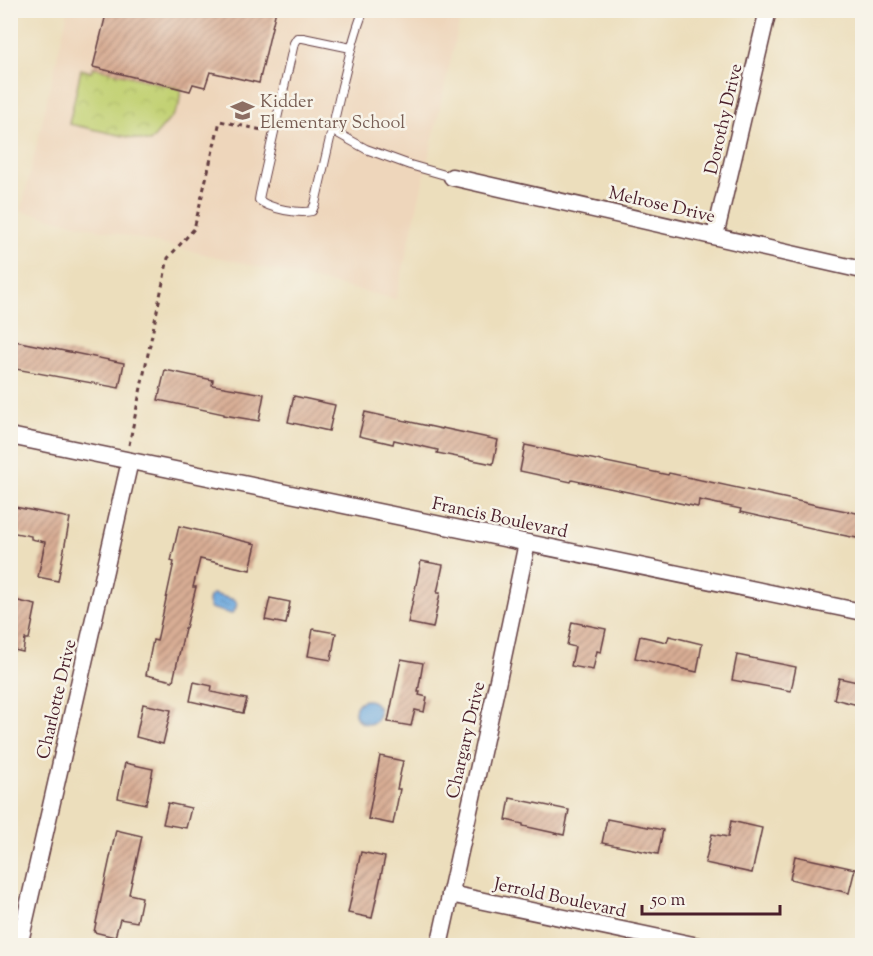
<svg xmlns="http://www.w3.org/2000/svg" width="873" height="956" font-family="'Sorts Mill Goudy',serif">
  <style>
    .built { fill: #eed6bb }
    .park { fill: url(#park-crowns); stroke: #86784f; stroke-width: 1.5 }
    .water { fill: url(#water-ripples); stroke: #5b6484; stroke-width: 1.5 }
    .building { fill: url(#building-hatch) }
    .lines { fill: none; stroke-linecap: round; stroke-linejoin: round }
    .lane-casing { stroke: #623c41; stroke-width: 10 }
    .street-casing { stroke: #623c41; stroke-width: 19 }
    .path { stroke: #623c41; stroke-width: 3; stroke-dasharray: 4.5 4.5; stroke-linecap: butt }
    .lane { stroke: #fff; stroke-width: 8 }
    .street { stroke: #fff; stroke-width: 16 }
    .labels { text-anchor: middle; stroke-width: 5; stroke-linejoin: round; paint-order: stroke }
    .education-label { font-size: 18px; fill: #785e54; stroke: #f7f3e8; text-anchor: start }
    .street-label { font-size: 18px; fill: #4a1f2b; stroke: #f7f3e8 }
  </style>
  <defs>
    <pattern id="park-crowns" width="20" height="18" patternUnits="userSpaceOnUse" patternTransform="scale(1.5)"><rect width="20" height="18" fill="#c2d173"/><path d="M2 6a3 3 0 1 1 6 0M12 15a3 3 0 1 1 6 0" fill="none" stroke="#a8b364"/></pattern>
    <pattern id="water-ripples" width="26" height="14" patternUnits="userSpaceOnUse" patternTransform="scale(1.5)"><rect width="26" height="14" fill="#6ca9de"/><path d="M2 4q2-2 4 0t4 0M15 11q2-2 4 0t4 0" fill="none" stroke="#5b89b4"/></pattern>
    <pattern id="building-hatch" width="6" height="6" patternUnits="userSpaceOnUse" patternTransform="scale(1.5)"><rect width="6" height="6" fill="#d8ad94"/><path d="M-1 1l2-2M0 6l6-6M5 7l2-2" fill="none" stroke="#b18c79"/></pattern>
  </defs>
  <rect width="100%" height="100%" fill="#f7f3e8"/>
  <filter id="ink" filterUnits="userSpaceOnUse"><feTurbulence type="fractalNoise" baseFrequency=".0167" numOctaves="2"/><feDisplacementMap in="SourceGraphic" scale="12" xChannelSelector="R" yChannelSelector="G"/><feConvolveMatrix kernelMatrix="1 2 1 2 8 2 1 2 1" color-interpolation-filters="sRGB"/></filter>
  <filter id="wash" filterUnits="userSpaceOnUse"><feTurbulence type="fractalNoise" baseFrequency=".008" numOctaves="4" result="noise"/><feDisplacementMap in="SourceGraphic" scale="24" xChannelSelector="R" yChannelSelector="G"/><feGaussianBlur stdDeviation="1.35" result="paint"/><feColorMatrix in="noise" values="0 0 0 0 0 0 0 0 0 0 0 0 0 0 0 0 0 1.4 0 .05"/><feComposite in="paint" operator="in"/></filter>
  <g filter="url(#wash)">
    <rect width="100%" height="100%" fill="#ecdebc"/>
    <!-- built -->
    <path class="built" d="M68,11H462L396,299L21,211Z"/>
    <!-- park -->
    <path class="park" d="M93,67L181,89L179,105L174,114L150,142L69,124L81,69L91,72Z"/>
    <!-- water -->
    <g class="water">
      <path d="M213,594L235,600L237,604L235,610L231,614L210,608L208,602L209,597Z"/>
      <circle cx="367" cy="712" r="12"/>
    </g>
    <g id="blocks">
      <!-- building -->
      <g class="building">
        <path d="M107,10H276L259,83L210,72L205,87L193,84L190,91L93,67Z"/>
        <path d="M10,340L124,363L119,388L10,368Z"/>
        <path d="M165,370L213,380L212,385L264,394L259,421L224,415V414L158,400Z"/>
        <path d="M294,396L335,405L329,431L288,422Z"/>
        <path d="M365,412L442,429V428L498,440L493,464L437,453L438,450L394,440L393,444L359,436Z"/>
        <path d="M525,445L668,475L669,473L816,505L862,514V539L816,530V529L740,512L741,509L699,500L698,507L572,480L571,482L520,471Z"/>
        <path d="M10,506L70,518L58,581L38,577L45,542L31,539V536L10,532Z"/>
        <path d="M179,526L256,544L250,570L200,559L193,587H196L186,628H185L173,681L146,675L153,640L157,641L174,562L171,561Z"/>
        <path d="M421,561L443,565L437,593H440L433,628L408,623Z"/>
        <path d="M270,598L290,602L286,624L265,620Z"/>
        <path d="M10,599L36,605L29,639H25L23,652L10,649Z"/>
        <path d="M572,622L606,629L601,652L597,651L593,670L571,666L575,647L567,645Z"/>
        <path d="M313,629L336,633L331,660L308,656Z"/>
        <path d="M640,636L667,642L669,636L702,644L697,672L635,658Z"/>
        <path d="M737,655L796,667L791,691L732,680Z"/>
        <path d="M401,659L423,663L418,692H420L419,695L427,697L424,712L415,710L411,726L388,722Z"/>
        <path d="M839,678L862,683V706L834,699Z"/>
        <path d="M194,682L212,686L211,692L247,699L243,713L190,701Z"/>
        <path d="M143,704L171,710L163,744L136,737Z"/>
        <path d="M380,756L403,761L397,789H400L393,824L368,819Z"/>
        <path d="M125,763L153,769L146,804L118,798Z"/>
        <path d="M510,798L569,810L564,835L523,826V824L506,820Z"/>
        <path d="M168,803L191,808L186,828L163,824Z"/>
        <path d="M607,819L663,830L658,854L602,843Z"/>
        <path d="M731,821L762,828L752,873L705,863L712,834L728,837Z"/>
        <path d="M116,830L142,836L129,894L142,897L137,922L120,919L115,937L94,932Z"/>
        <path d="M361,852L385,857L372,918L348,913Z"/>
        <path d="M795,856L855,869L849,893L790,879Z"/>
      </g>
    </g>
  </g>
  <g filter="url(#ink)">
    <use href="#blocks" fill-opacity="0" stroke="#623c41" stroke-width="1.5"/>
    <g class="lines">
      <defs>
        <g id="lane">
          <path d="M351,48L303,38H297L294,43L260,194L259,200C270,209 299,214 312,211L315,204C324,165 333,125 342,86C349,60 353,35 364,10"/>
          <path d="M332,130L366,149L410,165L452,177"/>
        </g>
        <g id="street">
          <path d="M452,177L862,270"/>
          <path d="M715,236L768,10"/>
          <path d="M10,436L862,612"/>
          <path d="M450,894L698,946"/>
          <path d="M19,946L130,461"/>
          <path d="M439,946L502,662L527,543"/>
        </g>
      </defs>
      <!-- lane casing -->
      <use href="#lane" class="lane-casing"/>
      <!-- street casing -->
      <use href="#street" class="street-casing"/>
      <!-- path -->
      <path class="path" d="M129,445L168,258L194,229L220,121L262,130"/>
      <!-- lane -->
      <use href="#lane" class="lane"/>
      <!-- street -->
      <use href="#street" class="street"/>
    </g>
  </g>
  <!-- icons -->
  <defs>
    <symbol id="school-bare" viewBox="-9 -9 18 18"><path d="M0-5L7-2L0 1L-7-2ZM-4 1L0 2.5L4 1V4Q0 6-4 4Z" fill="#8d6e63" stroke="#f7f3e8" stroke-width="2.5" paint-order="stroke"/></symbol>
  </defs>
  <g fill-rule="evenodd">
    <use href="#school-bare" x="226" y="94" width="33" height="33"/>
  </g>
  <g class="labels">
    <!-- education labels -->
    <g class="education-label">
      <text x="260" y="107">Kidder<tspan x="260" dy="21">Elementary School</tspan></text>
    </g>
    <!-- street labels -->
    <g class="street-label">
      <text transform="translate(723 119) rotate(-77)" y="6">Dorothy Drive</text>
      <text transform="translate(662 204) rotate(13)" y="6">Melrose Drive</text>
      <text transform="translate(500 517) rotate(12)" y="6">Francis Boulevard</text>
      <text transform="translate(56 699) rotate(-77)" y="6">Charlotte Drive</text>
      <text transform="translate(465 740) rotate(-77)" y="6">Chargary Drive</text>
      <text transform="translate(560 897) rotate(12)" y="6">Jerrold Boulevard</text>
    </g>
  </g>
  <!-- margin -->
  <rect width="873" height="956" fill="none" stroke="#f7f3e8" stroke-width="36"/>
  <!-- scale -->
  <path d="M642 905v9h138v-9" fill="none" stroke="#4a1f2b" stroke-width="3"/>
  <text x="651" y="905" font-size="18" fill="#4a1f2b" stroke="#f7f3e8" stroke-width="4.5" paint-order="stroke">50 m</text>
</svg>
